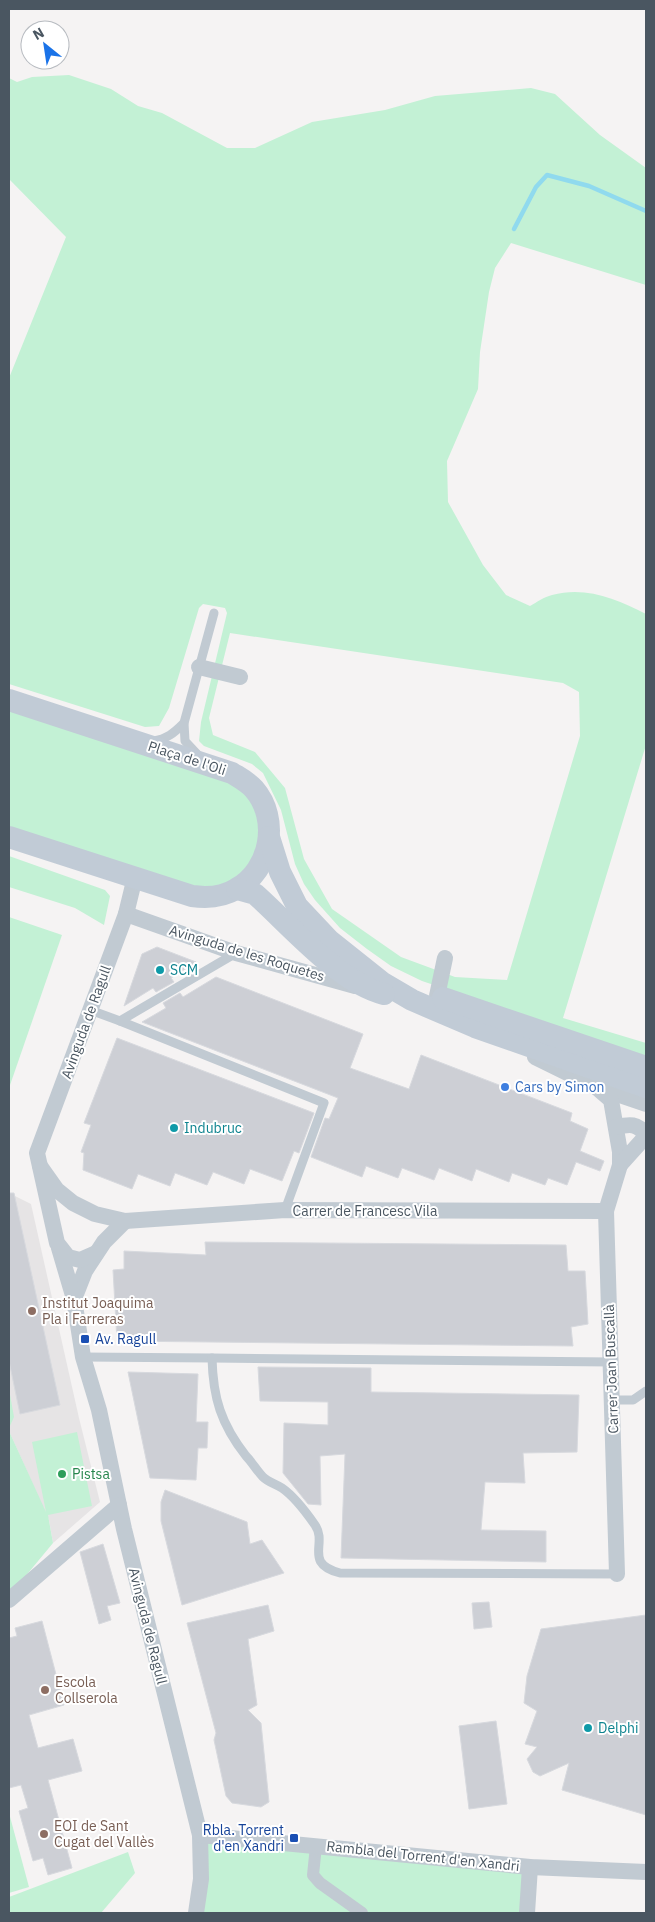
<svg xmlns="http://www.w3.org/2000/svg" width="655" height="1922" font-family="'IBM Plex Sans',sans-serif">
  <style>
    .education { fill: #e6e4e5 }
    .green { fill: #c3f1d5; fill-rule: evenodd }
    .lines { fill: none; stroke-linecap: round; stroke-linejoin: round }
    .stream { stroke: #90daee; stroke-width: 4.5 }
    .building { fill: #cdcfd5; stroke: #d7d9de }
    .service { stroke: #c1cad2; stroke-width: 9 }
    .pedestrian { stroke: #c1cad2; stroke-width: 12 }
    .minor { stroke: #c1cad2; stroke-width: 16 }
    .secondary { stroke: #c1cbd6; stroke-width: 22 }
    .culture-dot { fill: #0f9aa8; stroke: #fff; stroke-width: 2 }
    .shop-dot { fill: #3f7fe0; stroke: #fff; stroke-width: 2 }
    .education-dot { fill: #8d6e63; stroke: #fff; stroke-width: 2 }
    .transit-dot { fill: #1a4fb4; stroke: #fff; stroke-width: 2 }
    .leisure-dot { fill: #2e9e5b; stroke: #fff; stroke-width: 2 }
    .labels { text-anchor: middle; stroke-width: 4; stroke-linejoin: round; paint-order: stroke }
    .street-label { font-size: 14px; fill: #4a5661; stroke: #fff }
    .culture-label { font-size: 14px; fill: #0d838f; stroke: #fff; text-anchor: start }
    .shop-label { font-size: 14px; fill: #366cbe; stroke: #fff; text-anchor: start }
    .education-label { font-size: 14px; fill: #785e54; stroke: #fff; text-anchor: start }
    .transit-label { font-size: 14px; fill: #164399; stroke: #fff; text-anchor: start }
    .leisure-label { font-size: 14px; fill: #27864d; stroke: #fff; text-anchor: start }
  </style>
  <rect width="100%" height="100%" fill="#f5f3f3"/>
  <!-- education -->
  <path class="education" d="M9,1193L31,1204L79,1418L100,1502L53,1543L49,1520L9,1431Z"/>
  <!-- green -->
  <g class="green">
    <path d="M69,75L111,89L138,106L162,113L227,148H255L312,122L385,110L435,96L531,88L555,94L600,135L646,168V285L511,243L495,268L489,292L480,352L478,389L447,461L448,502L483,565L506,595L530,606C537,602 544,597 552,595C586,586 617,599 646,614V745L563,1018L646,1043V1056L422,981L391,966L367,949L340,928L315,900L304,884L295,864L281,810L263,773L252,764L204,746L199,741L201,722L227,613L225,608L203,604L199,608L169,708L159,726L145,727L9,684V378L66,237L9,179V78L17,82L32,77ZM230,633L563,683L579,692L580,736L507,980L455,977L401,957L332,909L304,859L285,788L255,752L213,735L209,718Z"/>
    <path d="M9,710L224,780L242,790L257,810L263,835L257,855L231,884L200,890L9,828Z"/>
    <path d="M9,856L105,890L110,896L104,925L75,908L9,887Z"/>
    <path d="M9,917L62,935L9,1088Z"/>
    <path d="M9,1389L14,1417L9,1428Z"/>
    <path d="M9,1431L46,1512L32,1442L77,1432L92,1506L48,1515L53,1543L9,1596Z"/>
    <path d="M9,1813L29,1887L9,1893Z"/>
    <path d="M200,1835L530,1867L527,1913H196Z"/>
    <path d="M128,1852L135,1873L101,1913H9V1897Z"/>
  </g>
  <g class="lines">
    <!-- stream -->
    <path class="stream" d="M514,229L536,187L547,175L589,186L646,211"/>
  </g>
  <!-- building -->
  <g class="building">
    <path d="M157,947L196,962L171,978L174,982L156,992L153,988L124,1006L142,954Z"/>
    <path d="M216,977L363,1034L350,1068L409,1089L421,1055L572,1113L570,1121L588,1129L580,1151L604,1161L600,1171L576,1162L567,1185L548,1178L545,1185L512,1173L509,1182L476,1169L472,1181L439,1168L434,1180L402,1168L398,1178L366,1166L362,1177L311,1157L325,1118L329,1119L338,1098L142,1022L166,1008L163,1003L180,993L183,997Z"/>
    <path d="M117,1038L314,1113L299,1153L294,1151L282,1181L250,1169L244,1184L213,1172L207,1185L175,1173L170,1186L138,1174L132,1189L83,1170L84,1153L81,1152L91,1125L84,1123Z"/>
    <path d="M9,1193H14L60,1405L20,1414L9,1361Z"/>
    <path d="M205,1242L566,1245L568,1271H585L588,1324L571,1327L573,1346L117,1341L113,1270L124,1269V1251L206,1255Z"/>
    <path d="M258,1367L371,1368V1392L579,1395L577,1452L523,1453L525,1483L485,1482L481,1530L546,1531V1562L341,1558L345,1454L320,1456L321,1505L308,1504L283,1473L284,1423L328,1425V1402L260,1401Z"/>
    <path d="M128,1372L198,1374L196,1422H208L207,1448H198L196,1480L150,1478Z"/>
    <path d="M165,1490L247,1522L250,1544L262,1540L284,1573L182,1605L161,1521V1502Z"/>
    <path d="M103,1544L120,1603L107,1606L111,1620L99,1624L80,1552Z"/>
    <path d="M489,1602L492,1627L474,1629L472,1603Z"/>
    <path d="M268,1605L274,1631L248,1639L257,1705L248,1710L261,1723L269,1802L261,1807L232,1803L226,1796L214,1740L216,1733L187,1623Z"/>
    <path d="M646,1615V1815L562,1790L569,1763L540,1776L533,1772L527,1759L537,1747L525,1744L537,1711L524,1703L527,1676L541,1629Z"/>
    <path d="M42,1621L64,1705L29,1715L38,1748L73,1739L82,1771L48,1780L72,1868L48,1875L43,1858L33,1861L19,1811L28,1808L21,1785L9,1788V1638L17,1636L15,1628Z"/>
    <path d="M496,1721L507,1804L469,1809L459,1726Z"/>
  </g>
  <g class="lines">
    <!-- service -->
    <g class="service">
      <path d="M153,741C167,739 174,733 184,723"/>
      <path d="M198,755L185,741L184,723L214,613"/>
      <path d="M90,1010L120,1021L236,953"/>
      <path d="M120,1021L324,1103L285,1210"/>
      <path d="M83,1357L212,1358C213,1398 221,1424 246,1456C252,1462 257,1471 263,1477C268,1482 276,1484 282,1488C295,1497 306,1512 315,1525C328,1544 303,1563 340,1573L617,1574"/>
      <path d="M212,1358L611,1362"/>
      <path d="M612,1400H633L646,1391"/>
    </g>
    <!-- pedestrian -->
    <path class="pedestrian" d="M316,1846L313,1875L320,1883L362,1913"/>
    <!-- minor -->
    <g class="minor">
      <path d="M199,667L240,677"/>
      <path d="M126,914L236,953L355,986"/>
      <path d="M437,996L445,958"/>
      <path d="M535,1057L596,1087L646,1104"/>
      <path d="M596,1087L611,1100L620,1152V1165L606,1211L617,1574"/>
      <path d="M616,1127C630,1124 637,1123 646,1135"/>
      <path d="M620,1165L646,1136"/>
      <path d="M40,1166L57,1190L73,1203L95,1214L125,1221L285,1210L606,1211"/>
      <path d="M125,1221L104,1242L85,1271L74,1299L83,1357L99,1410L124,1529L200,1835L201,1879L196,1913"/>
      <path d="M59,1248L74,1299"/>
      <path d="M96,1253L80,1260L68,1257L57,1243L37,1153L126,914L135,877"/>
      <path d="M9,1600L119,1505"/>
      <path d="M200,1835L530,1867L646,1872"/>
      <path d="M527,1913L530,1867"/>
    </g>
    <!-- secondary -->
    <g class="secondary">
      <path d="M9,700L232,773C240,778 248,782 254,789C280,819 271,870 236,889C223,897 207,898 192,896L9,837"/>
      <path d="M269,837L280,872L297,906L329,940L383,983L412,1000L475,1027L646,1087"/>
      <path d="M237,889L255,894C290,925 339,983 384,994"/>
      <path d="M443,998L646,1067"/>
    </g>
  </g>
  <!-- markers -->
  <g class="culture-dot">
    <circle cx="160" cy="970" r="5"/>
    <circle cx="174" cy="1128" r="5"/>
    <circle cx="588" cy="1728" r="5"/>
  </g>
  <circle class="shop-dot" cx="505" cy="1087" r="5"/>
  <g class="education-dot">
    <circle cx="32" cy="1311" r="5"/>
    <circle cx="45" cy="1690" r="5"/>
    <circle cx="44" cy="1834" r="5"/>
  </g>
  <g class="transit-dot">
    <rect x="80" y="1334" width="10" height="10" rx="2.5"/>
    <rect x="289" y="1833" width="10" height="10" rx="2.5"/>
  </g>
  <circle class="leisure-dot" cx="62" cy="1474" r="5"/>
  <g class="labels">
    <!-- street labels -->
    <g class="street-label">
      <text transform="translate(187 758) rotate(18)" y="5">Plaça de l'Oli</text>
      <text transform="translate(247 953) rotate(17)" y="5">Avinguda de les Roquetes</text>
      <text transform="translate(86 1022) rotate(-70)" y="5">Avinguda de Ragull</text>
      <text x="365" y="1216">Carrer de Francesc Vila</text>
      <text transform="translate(611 1369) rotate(-92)" y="5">Carrer Joan Buscallà</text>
      <text transform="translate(148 1626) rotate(76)" y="5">Avinguda de Ragull</text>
      <text transform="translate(423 1856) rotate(6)" y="5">Rambla del Torrent d'en Xandri</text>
    </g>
    <!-- culture labels -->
    <g class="culture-label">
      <text x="170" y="975">SCM</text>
      <text x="184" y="1133">Indubruc</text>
      <text x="598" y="1733">Delphi</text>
    </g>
    <!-- shop labels -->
    <g class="shop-label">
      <text x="515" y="1092">Cars by Simon</text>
    </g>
    <!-- education labels -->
    <g class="education-label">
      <text x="42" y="1308">Institut Joaquima<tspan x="42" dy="16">Pla i Farreras</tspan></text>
      <text x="55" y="1687">Escola<tspan x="55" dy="16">Collserola</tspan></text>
      <text x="54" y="1831">EOI de Sant<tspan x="54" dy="16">Cugat del Vallès</tspan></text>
    </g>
    <!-- transit labels -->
    <g class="transit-label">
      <text x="95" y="1344">Av. Ragull</text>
      <text x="284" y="1835" text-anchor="end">Rbla. Torrent<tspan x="284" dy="16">d'en Xandri</tspan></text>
    </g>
    <!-- leisure labels -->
    <g class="leisure-label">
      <text x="72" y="1479">Pistsa</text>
    </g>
  </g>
  <!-- border -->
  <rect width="655" height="1922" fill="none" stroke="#4a5661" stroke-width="20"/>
  <!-- north arrow -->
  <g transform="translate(45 45) rotate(330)"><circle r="24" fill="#ffffff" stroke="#b7bbc0"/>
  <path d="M0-4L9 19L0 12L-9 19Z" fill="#1a73e8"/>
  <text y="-8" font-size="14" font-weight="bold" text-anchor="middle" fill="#4a5661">N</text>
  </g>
</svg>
